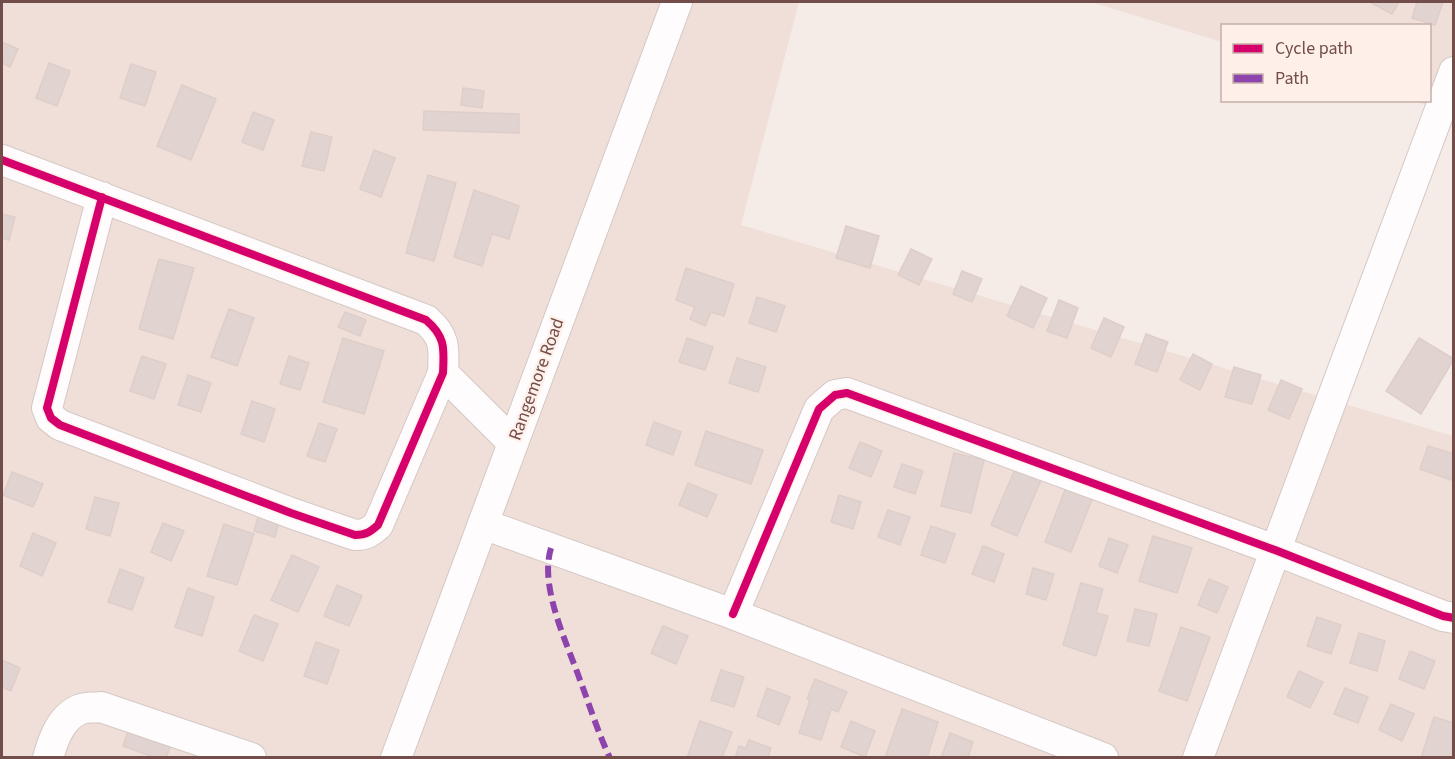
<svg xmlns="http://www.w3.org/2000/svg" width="1455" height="759" font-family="'Source Sans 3',sans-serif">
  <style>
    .residential { fill: #f0dfd8 }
    .building { fill: #e1d3d0; stroke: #dececa; stroke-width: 1.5 }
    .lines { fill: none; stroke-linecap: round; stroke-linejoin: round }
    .minor-casing { stroke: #d4c8c5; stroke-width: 32 }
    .minor { stroke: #fefcfc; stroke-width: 30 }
    .quiet { stroke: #8e44ad; stroke-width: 6; stroke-dasharray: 12 6; stroke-linecap: butt }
    .cycleway-casing { stroke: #feefe8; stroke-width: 11 }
    .cycleway { stroke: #d6006c; stroke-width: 8 }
    .labels { text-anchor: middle; stroke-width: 4.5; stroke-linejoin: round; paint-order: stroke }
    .street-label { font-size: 18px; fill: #724d4a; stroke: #feefe8 }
  </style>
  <rect width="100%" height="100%" fill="#f5ece8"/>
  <!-- residential -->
  <g class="residential">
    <path d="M2,2H799L741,225L1453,436V757H2Z"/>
    <path d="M1091,2H1453V95L1447,111L1412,101L1430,100V26H1222V42Z"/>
  </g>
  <!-- building -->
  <g class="building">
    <path d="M1370,2H1399L1392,14Z"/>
    <path d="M1417,2H1443L1435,25L1412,18Z"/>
    <path d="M2,42L18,49L10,67L2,63Z"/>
    <path d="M49,63L70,71L57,106L36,98Z"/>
    <path d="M131,64L156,72L145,106L120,98Z"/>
    <path d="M182,85L216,99L191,160L157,146Z"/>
    <path d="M463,88L484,91L482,108L461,105Z"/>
    <path d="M424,111L519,114V133L423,130Z"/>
    <path d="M253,112L274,120L263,150L242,142Z"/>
    <path d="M311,132L332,137L324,171L302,166Z"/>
    <path d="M374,150L395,158L381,197L360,189Z"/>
    <path d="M428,175L456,183L434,261L406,253Z"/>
    <path d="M474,190L519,206L509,239L492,234L482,266L454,257Z"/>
    <path d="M2,214L15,217L9,240L2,238Z"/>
    <path d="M846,226L879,236L870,268L836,258Z"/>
    <path d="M911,249L932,259L919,285L898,275Z"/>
    <path d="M159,259L194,268L173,339L139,329Z"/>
    <path d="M686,268L734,284L724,316L711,312L705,326L690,319L695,307L676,300Z"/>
    <path d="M962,271L982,279L972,302L953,294Z"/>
    <path d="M1021,286L1047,298L1033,328L1007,316Z"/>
    <path d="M757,297L785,306L776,332L749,323Z"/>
    <path d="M1059,300L1078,308L1067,338L1047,331Z"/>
    <path d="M229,309L254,318L237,366L211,357Z"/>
    <path d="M345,312L366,320L360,336L338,327Z"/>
    <path d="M1104,318L1124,327L1111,357L1091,348Z"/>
    <path d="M1146,334L1168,342L1157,372L1135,364Z"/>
    <path d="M343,338L384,351L364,414L323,402Z"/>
    <path d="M687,338L713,347L705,370L679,362Z"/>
    <path d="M1419,338L1454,359L1421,414L1386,391Z"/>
    <path d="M1193,354L1212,364L1200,390L1180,380Z"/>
    <path d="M142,356L166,364L154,399L130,391Z"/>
    <path d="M289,356L309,363L300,390L280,384Z"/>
    <path d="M737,358L766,367L758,392L729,383Z"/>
    <path d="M1234,367L1261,375L1252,404L1225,397Z"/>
    <path d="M188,375L211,383L201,412L178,405Z"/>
    <path d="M1281,380L1302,389L1289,419L1268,410Z"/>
    <path d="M252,401L275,409L264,442L241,434Z"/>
    <path d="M654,422L681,432L673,455L646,445Z"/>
    <path d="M319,423L337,429L325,462L307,456Z"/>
    <path d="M706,431L763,450L751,484L695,465Z"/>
    <path d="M860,442L882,451L871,477L849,468Z"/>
    <path d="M1428,446L1454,454V472L1451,480L1420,469Z"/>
    <path d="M954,453L984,460L971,513L941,506Z"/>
    <path d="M1019,460L1045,471L1017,536L991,525Z"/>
    <path d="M902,464L923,471L915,494L894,487Z"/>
    <path d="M12,472L43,484L33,507L3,495Z"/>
    <path d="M1068,482L1095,492L1071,552L1045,542Z"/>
    <path d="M688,483L717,495L707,517L679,505Z"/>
    <path d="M839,495L861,502L853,529L831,522Z"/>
    <path d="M95,497L119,503L110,536L86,529Z"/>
    <path d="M260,510L281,515L275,537L254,531Z"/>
    <path d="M888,510L910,517L900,545L878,537Z"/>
    <path d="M163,523L184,531L171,561L151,552Z"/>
    <path d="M224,524L254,534L237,585L207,576Z"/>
    <path d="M931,526L955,534L945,563L921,555Z"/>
    <path d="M33,533L56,543L42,576L20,566Z"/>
    <path d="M1153,536L1192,548L1177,593L1139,581Z"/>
    <path d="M1109,538L1128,545L1117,573L1099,566Z"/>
    <path d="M983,546L1004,554L994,582L972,574Z"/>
    <path d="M292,555L319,567L298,612L271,600Z"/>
    <path d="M1033,568L1054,574L1046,600L1026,594Z"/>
    <path d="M120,569L144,578L132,610L108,602Z"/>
    <path d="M1209,579L1228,587L1217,613L1198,605Z"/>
    <path d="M1081,583L1103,589L1096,613L1108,616L1096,656L1063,645Z"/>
    <path d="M337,585L362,596L349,626L324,616Z"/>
    <path d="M188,588L214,597L202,636L175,627Z"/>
    <path d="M1135,609L1157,614L1149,646L1127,641Z"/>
    <path d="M254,615L278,624L263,661L239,651Z"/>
    <path d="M1317,617L1341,625L1331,654L1307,646Z"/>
    <path d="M663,626L688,636L676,664L651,653Z"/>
    <path d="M1181,627L1210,637L1187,701L1159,691Z"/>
    <path d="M1359,633L1385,641L1377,671L1350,663Z"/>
    <path d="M316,642L339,650L327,684L304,676Z"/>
    <path d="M1410,651L1435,661L1424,689L1399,679Z"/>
    <path d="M2,660L20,668L11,691L2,687Z"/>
    <path d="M721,670L744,677L734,707L711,700Z"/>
    <path d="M1299,671L1323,682L1310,708L1287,697Z"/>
    <path d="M815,679L847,692L838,712L831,709L821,740L799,733L810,700L807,699Z"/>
    <path d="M767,688L790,697L779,725L757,716Z"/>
    <path d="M1345,688L1368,697L1358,723L1334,714Z"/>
    <path d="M1391,704L1414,714L1402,741L1379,730Z"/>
    <path d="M902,709L938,722L927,758H885Z"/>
    <path d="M1434,717L1454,723V758H1421Z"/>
    <path d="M700,721L732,732L722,758H687Z"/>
    <path d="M851,721L875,731L865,757L841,747Z"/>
    <path d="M131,722L174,737L166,758H156L123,746Z"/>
    <path d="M950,733L973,742L968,758H941Z"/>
    <path d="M749,740L771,748L768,758H735L739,746L746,748Z"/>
  </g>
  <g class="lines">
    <defs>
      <g id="minor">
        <path d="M2,160L426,320C446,337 444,349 443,373L378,525C370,532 366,535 355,535L291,513L60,425L51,418L47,408L102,197"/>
        <path d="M443,373L513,443"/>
        <path d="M483,524L733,614L1103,758"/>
        <path d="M733,614L819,409L835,395L847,393L1275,550L1443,616L1454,618"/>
        <path d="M48,758C53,740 61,716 81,709C87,707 95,708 101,707L251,758"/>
        <path d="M396,758L677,2"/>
        <path d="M1198,758L1454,72"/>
      </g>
    </defs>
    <!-- minor casing -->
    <use href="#minor" class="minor-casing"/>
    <!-- minor -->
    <use href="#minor" class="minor"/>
    <!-- quiet -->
    <path class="quiet" d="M551,548C539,587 567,643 580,680C590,706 598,733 610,758"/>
    <defs>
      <g id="cycleway">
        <path d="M2,160L426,320C446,337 444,349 443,373L378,525C370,532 366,535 355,535L291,513L60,425L51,418L47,408L102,197"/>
        <path d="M733,614L819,409L835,395L847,393L1275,550L1443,616L1454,618"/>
      </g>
    </defs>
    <!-- cycleway casing -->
    <use href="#cycleway" class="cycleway-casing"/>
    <!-- cycleway -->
    <use href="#cycleway" class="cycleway"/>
  </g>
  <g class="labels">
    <!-- street labels -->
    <g class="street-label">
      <text transform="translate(536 379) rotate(-70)" y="6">Rangemore Road</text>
    </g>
  </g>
  <!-- border -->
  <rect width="1455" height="759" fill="none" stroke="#724d4a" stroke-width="6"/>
  <!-- legend -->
  <rect x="1221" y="24" width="210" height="78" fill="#feefe8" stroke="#c6aea9" stroke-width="1.5"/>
  <rect x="1233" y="44" width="30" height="9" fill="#d6006c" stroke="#c6aea9" stroke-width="1.5"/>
  <text x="1275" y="54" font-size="18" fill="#724d4a">Cycle path</text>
  <rect x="1233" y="74" width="30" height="9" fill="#8e44ad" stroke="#c6aea9" stroke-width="1.5"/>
  <text x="1275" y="84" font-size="18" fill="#724d4a">Path</text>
</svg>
